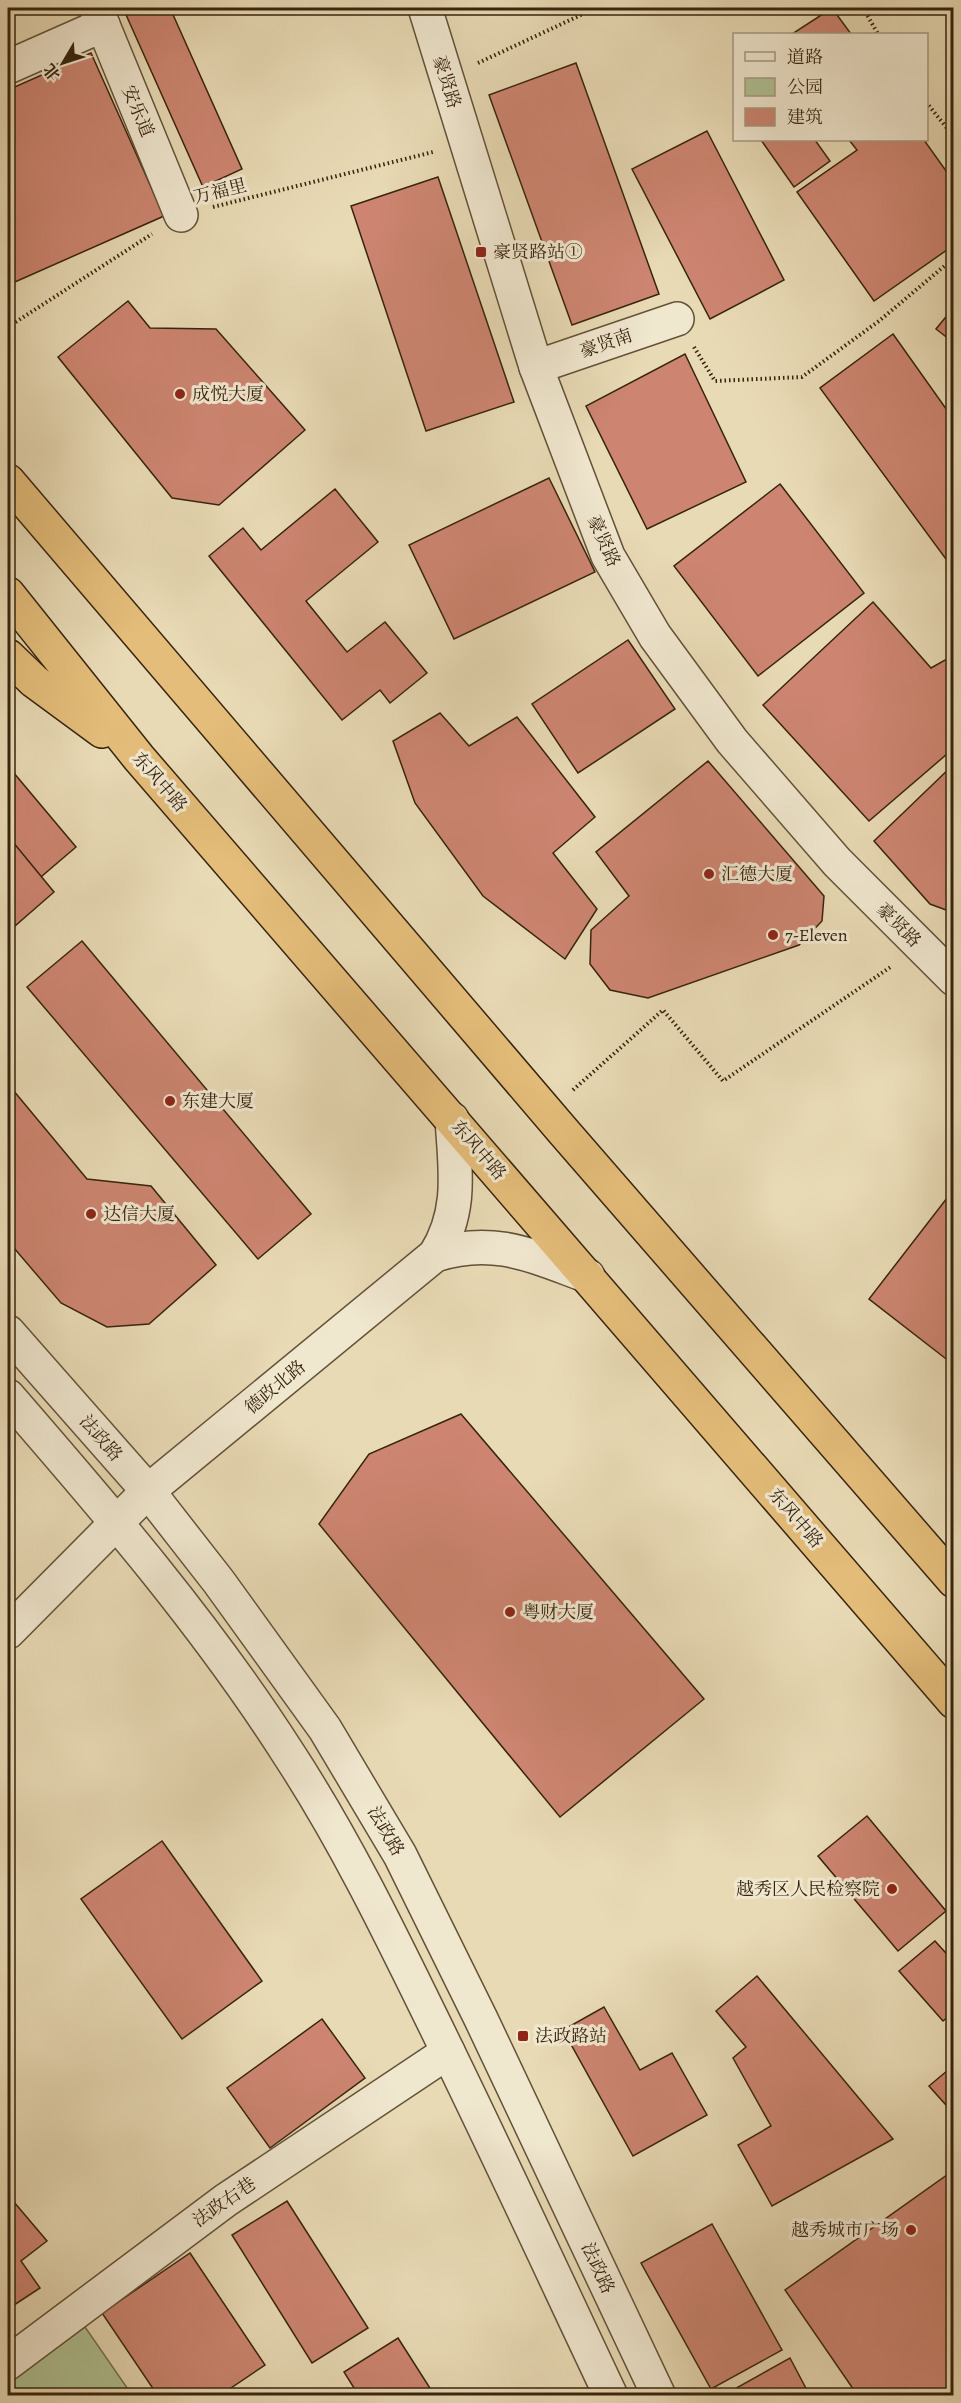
<svg xmlns="http://www.w3.org/2000/svg" width="961" height="2403" font-family="Alegreya,'Noto Serif SC',serif">
  <style>
    .green { fill: #afc193; stroke: #737250; stroke-width: 1.5 }
    .building { fill: #cd8571; stroke: #37240e; stroke-width: 1.5 }
    .lines { fill: none; stroke-linecap: round; stroke-linejoin: round }
    .minor-casing { stroke: #635238; stroke-width: 36 }
    .highway-casing { stroke: #37240e; stroke-width: 36 }
    .path { stroke: #37240e; stroke-width: 4; stroke-dasharray: 1.5 3; stroke-linecap: butt }
    .minor { stroke: #f0e7cf; stroke-width: 33 }
    .highway { stroke: #e4bd7a; stroke-width: 33 }
    .poi-dot { fill: #8f2418; stroke: #f0e7cf; stroke-width: 2 }
    .labels { text-anchor: middle; stroke-width: 6; stroke-linejoin: round; paint-order: stroke }
    .street-label { font-size: 18px; fill: #37240e; stroke: #f0e7cf }
    .poi-label { font-size: 18px; fill: #37240e; stroke: #f0e7cf; text-anchor: start }
  </style>
  <rect width="100%" height="100%" fill="#e8dab5"/>
  <filter id="stains"><feTurbulence type="fractalNoise" baseFrequency=".00333" numOctaves="4"/><feColorMatrix values="0 0 0 0 .2 0 0 0 0 .09 0 0 0 0 .02 0 0 0 .5 -.17"/></filter>
  <radialGradient id="worn" r=".72"><stop offset=".6" stop-color="#630" stop-opacity="0"/><stop offset="1" stop-color="#630" stop-opacity=".3"/></radialGradient>
  <!-- green -->
  <path class="green" d="M85,2327L132,2395H8V2383Z"/>
  <!-- building -->
  <g class="building">
    <path d="M123,8H170L242,169L203,187Z"/>
    <path d="M832,8L851,34H792Z"/>
    <path d="M91,53L164,216L8,285V90Z"/>
    <path d="M576,63L659,294L572,325L489,95Z"/>
    <path d="M707,131L784,280L710,319L632,169Z"/>
    <path d="M761,140H815L830,161L794,187Z"/>
    <path d="M849,140H924L954,182V245L874,301L797,192L857,150Z"/>
    <path d="M438,177L514,402L426,431L351,206Z"/>
    <path d="M128,301L150,328L216,329L305,430L219,505L172,498L58,357Z"/>
    <path d="M954,307V343L936,329Z"/>
    <path d="M893,334L954,420V570L820,388Z"/>
    <path d="M685,354L746,482L647,529L586,406Z"/>
    <path d="M549,478L595,572L454,639L409,545Z"/>
    <path d="M780,484L864,593L758,676L674,566Z"/>
    <path d="M335,489L378,542L306,601L347,652L385,622L427,673L390,703L380,690L342,720L209,556L243,528L261,550Z"/>
    <path d="M873,602L931,668L954,655V748L869,821L763,705Z"/>
    <path d="M628,640L675,709L578,773L532,704Z"/>
    <path d="M440,713L469,746L517,717L595,817L553,853L597,909L565,959L483,896L415,803L393,741Z"/>
    <path d="M708,761L824,896L822,921L799,945L648,998L610,990L590,964L591,930L629,896L596,852Z"/>
    <path d="M954,764V913L930,904L874,841Z"/>
    <path d="M8,766L76,847L8,905Z"/>
    <path d="M8,836L54,892L8,932Z"/>
    <path d="M82,941L311,1214L258,1259L27,987Z"/>
    <path d="M8,1084L87,1179L151,1186L216,1265L149,1324L107,1327L61,1303L8,1241Z"/>
    <path d="M954,1189V1365L869,1299Z"/>
    <path d="M461,1414L704,1699L560,1817L319,1524L369,1454Z"/>
    <path d="M867,1816L946,1911L898,1951L818,1856Z"/>
    <path d="M162,1841L262,1981L182,2039L81,1899Z"/>
    <path d="M935,1941L954,1962V2012L943,2021L899,1971Z"/>
    <path d="M757,1976L893,2139L772,2206L738,2145L771,2126L733,2058L746,2047L716,2011Z"/>
    <path d="M604,2007L640,2070L672,2053L707,2115L633,2156L563,2030Z"/>
    <path d="M322,2019L365,2078L270,2148L227,2088Z"/>
    <path d="M954,2065V2114L929,2086Z"/>
    <path d="M954,2170V2396H858L785,2290Z"/>
    <path d="M8,2195L47,2241L21,2261L40,2288L8,2309Z"/>
    <path d="M287,2201L368,2328L312,2363L232,2235Z"/>
    <path d="M712,2224L782,2350L711,2389L641,2263Z"/>
    <path d="M190,2253L265,2365L219,2396H158L102,2313Z"/>
    <path d="M398,2338L435,2396H359L344,2372Z"/>
    <path d="M790,2358L810,2396H722Z"/>
  </g>
  <g class="lines">
    <defs>
      <g id="minor">
        <path d="M96,8L181,215"/>
        <path d="M425,8L536,367L608,556L655,636L732,741L837,862L954,979"/>
        <path d="M8,67L103,25"/>
        <path d="M536,367L677,319"/>
        <path d="M435,1255C494,1236 533,1256 588,1276"/>
        <path d="M8,1332L148,1491L219,1582L325,1729L400,1855L481,2019L659,2396"/>
        <path d="M8,1396C107,1510 206,1625 288,1753C343,1837 387,1927 431,2017C493,2143 551,2269 611,2396"/>
        <path d="M8,1632L148,1491L435,1255C463,1211 455,1168 452,1119"/>
        <path d="M8,2363L226,2200L448,2052"/>
      </g>
      <g id="highway">
        <path d="M8,481L563,1131L954,1581"/>
        <path d="M8,594L139,758L954,1702"/>
        <path d="M8,656L34,681L102,731"/>
      </g>
    </defs>
    <!-- minor casing -->
    <use href="#minor" class="minor-casing"/>
    <!-- highway casing -->
    <use href="#highway" class="highway-casing"/>
    <!-- path -->
    <g class="path">
      <path d="M863,8L878,34"/>
      <path d="M478,63L583,14L581,8"/>
      <path d="M926,102L954,137"/>
      <path d="M213,207L433,152"/>
      <path d="M8,327L152,234"/>
      <path d="M694,347L715,381L802,377L879,321L954,258"/>
      <path d="M573,1090L663,1010L723,1081L892,966"/>
    </g>
    <!-- minor -->
    <use href="#minor" class="minor"/>
    <!-- highway -->
    <use href="#highway" class="highway"/>
  </g>
  <!-- markers -->
  <g class="poi-dot">
    <rect x="475" y="246" width="12" height="12" rx="3"/>
    <circle cx="180" cy="394" r="6"/>
    <circle cx="709" cy="874" r="6"/>
    <circle cx="773" cy="935" r="6"/>
    <circle cx="170" cy="1101" r="6"/>
    <circle cx="91" cy="1214" r="6"/>
    <circle cx="510" cy="1612" r="6"/>
    <circle cx="892" cy="1889" r="6"/>
    <rect x="517" y="2030" width="12" height="12" rx="3"/>
    <circle cx="911" cy="2230" r="6"/>
  </g>
  <g class="labels">
    <!-- street labels -->
    <g class="street-label">
      <text transform="translate(447 82) rotate(73)" y="6">豪贤路</text>
      <text transform="translate(138 111) rotate(67)" y="6">安乐道</text>
      <text transform="translate(220 191) rotate(-14)" y="6">万福里</text>
      <text transform="translate(606 343) rotate(-19)" y="6">豪贤南</text>
      <text transform="translate(604 541) rotate(66)" y="6">豪贤路</text>
      <text transform="translate(160 782) rotate(49)" y="6">东风中路</text>
      <text transform="translate(899 925) rotate(45)" y="6">豪贤路</text>
      <text transform="translate(479 1150) rotate(49)" y="6">东风中路</text>
      <text transform="translate(275 1387) rotate(-40)" y="6">德政北路</text>
      <text transform="translate(101 1438) rotate(49)" y="6">法政路</text>
      <text transform="translate(796 1518) rotate(49)" y="6">东风中路</text>
      <text transform="translate(386 1831) rotate(60)" y="6">法政路</text>
      <text transform="translate(224 2202) rotate(-35)" y="6">法政右巷</text>
      <text transform="translate(598 2268) rotate(65)" y="6">法政路</text>
    </g>
    <!-- poi labels -->
    <g class="poi-label">
      <text x="493" y="258">豪贤路站①</text>
      <text x="192" y="400">成悦大厦</text>
      <text x="721" y="880">汇德大厦</text>
      <text x="785" y="941">7-Eleven</text>
      <text x="182" y="1107">东建大厦</text>
      <text x="103" y="1220">达信大厦</text>
      <text x="522" y="1618">粤财大厦</text>
      <text x="880" y="1895" text-anchor="end">越秀区人民检察院</text>
      <text x="535" y="2042">法政路站</text>
      <text x="899" y="2236" text-anchor="end">越秀城市广场</text>
    </g>
  </g>
  <!-- margin -->
  <rect width="961" height="2403" fill="none" stroke="#e8dab5" stroke-width="30"/>
  <rect x="9" y="9" width="943" height="2385" fill="none" stroke="#37240e" stroke-width="3"/>
  <rect x="15" y="15" width="931" height="2373" fill="none" stroke="#37240e" stroke-width="1.5"/>
  <!-- legend -->
  <rect x="733" y="33" width="195" height="108" fill="#f0e7cf" stroke="#a69982" stroke-width="1.5"/>
  <rect x="745" y="52" width="30" height="9" fill="#f0e7cf" stroke="#a69982" stroke-width="1.5"/>
  <text x="787" y="63" font-size="18" fill="#37240e">道路</text>
  <rect x="745" y="78" width="30" height="18" fill="#afc193" stroke="#a69982" stroke-width="1.5"/>
  <text x="787" y="93" font-size="18" fill="#37240e">公园</text>
  <rect x="745" y="108" width="30" height="18" fill="#cd8571" stroke="#a69982" stroke-width="1.5"/>
  <text x="787" y="123" font-size="18" fill="#37240e">建筑</text>
  <!-- north arrow -->
  <g transform="translate(63 63) rotate(231)" stroke="#f0e7cf" stroke-width="4.5" paint-order="stroke">
  <path d="M0-4.5L10 22L0 15L-10 22Z" fill="#37240e"/>
  <text y="-9" font-size="16" font-weight="bold" text-anchor="middle" fill="#37240e">北</text>
  </g>
  <rect width="100%" height="100%" filter="url(#stains)"/>
  <rect width="100%" height="100%" fill="url(#worn)"/>
</svg>
